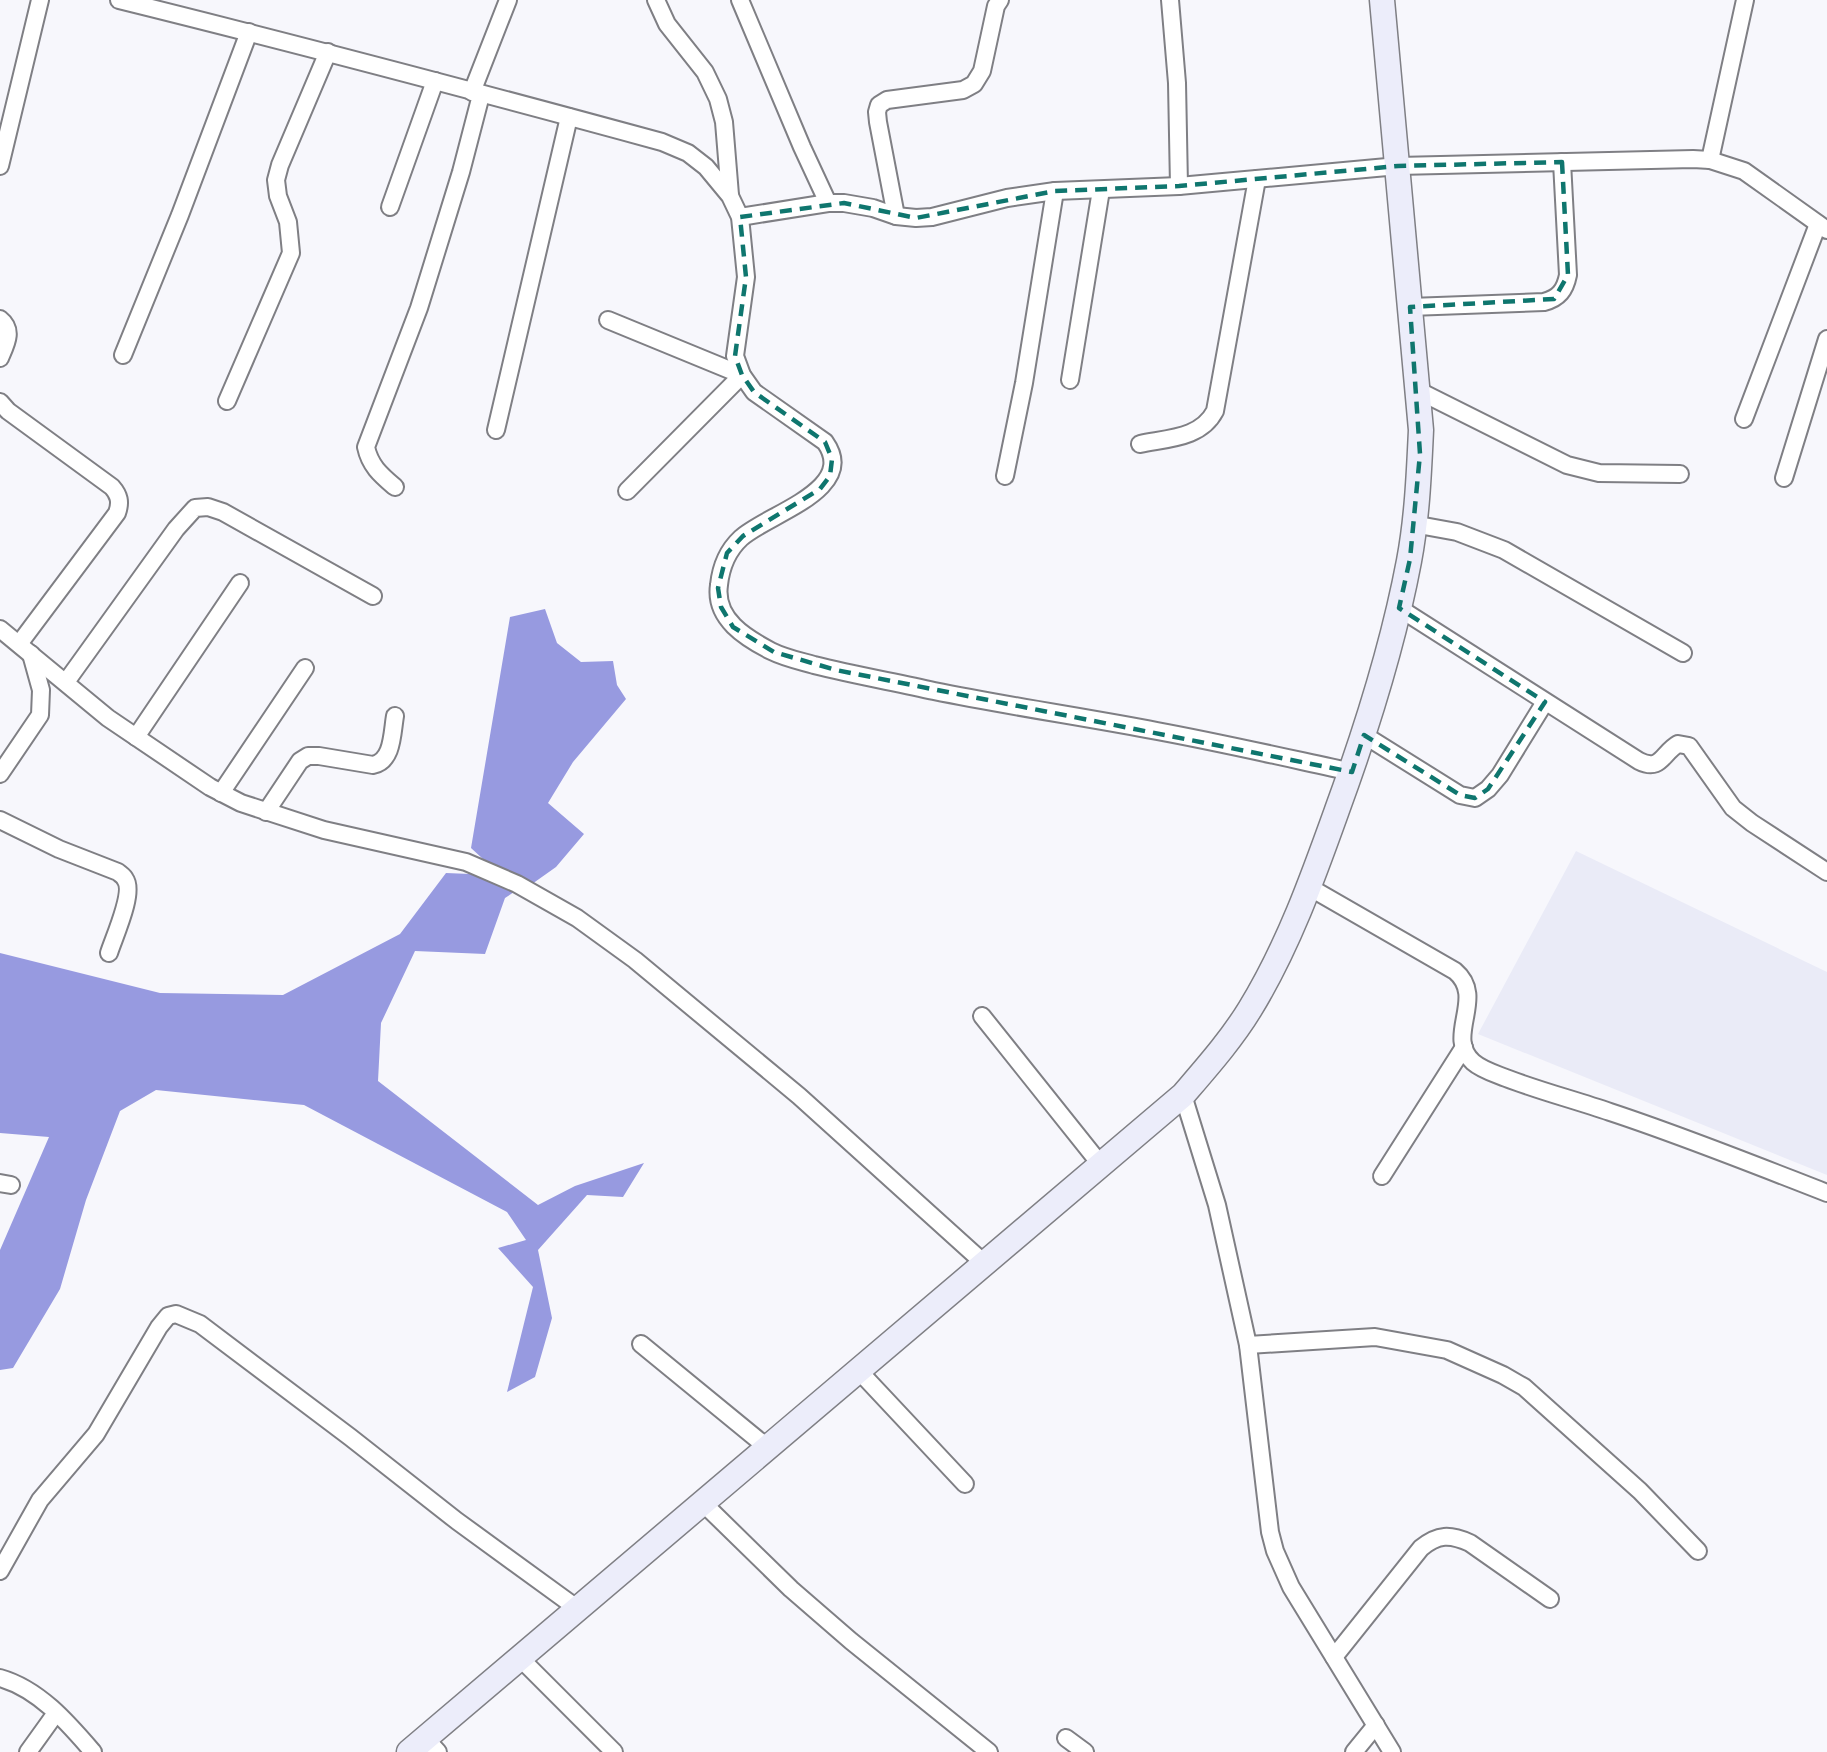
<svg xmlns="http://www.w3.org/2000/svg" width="1827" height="1752" font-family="'Asap Condensed',sans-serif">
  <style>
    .built { fill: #eaebf7 }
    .water { fill: #979ae0 }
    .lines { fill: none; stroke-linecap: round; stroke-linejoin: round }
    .street-casing { stroke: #7f7f84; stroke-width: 20 }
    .secondary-casing { stroke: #7f7f84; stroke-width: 27 }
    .street { stroke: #fff; stroke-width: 16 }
    .secondary { stroke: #ecedfa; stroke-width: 24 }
    .marked { fill: none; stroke: #0f766e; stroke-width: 4.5; stroke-dasharray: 12 8; stroke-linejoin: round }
  </style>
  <rect width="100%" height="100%" fill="#f7f7fc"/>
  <!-- built -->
  <path class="built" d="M1576,851L1827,972V1175L1478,1034Z"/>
  <!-- water -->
  <g class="water">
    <path d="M545,609L557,643L581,662L613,661L617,685L626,699L573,762L548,803L584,834L556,867L532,884L483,859L471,848L510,617Z"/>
    <path d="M446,873L470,874L514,892L505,898L485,954L415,951L381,1023L378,1081L538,1205L575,1186L644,1163L623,1197L587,1195L538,1250L552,1318L535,1377L507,1392L533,1287L498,1248L526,1240L507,1212L304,1105L156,1090L120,1111L86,1200L60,1289L13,1368L0,1370V1250L49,1137L0,1133V953L160,993L283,995L400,934Z"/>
  </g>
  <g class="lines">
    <defs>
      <g id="street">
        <path d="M119,0C301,45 482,93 662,142L688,153L706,167L730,196L740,217L746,277L735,356L742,375L754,392L825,442C859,490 767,514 741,538C727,551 721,566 719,585C714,619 746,638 771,651C785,658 800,661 814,665C854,675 894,682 934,691C1008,706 1083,717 1157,731C1222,743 1287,758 1352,772"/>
        <path d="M656,0L667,24L705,72L718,99L724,122L730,195"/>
        <path d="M740,0L802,147L828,203"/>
        <path d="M1170,0L1177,83L1179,186"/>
        <path d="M472,92L508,0"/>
        <path d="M1710,160L1745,0"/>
        <path d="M0,166L40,0"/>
        <path d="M390,207L435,81"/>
        <path d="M896,216L878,122L877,112L879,105L887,100L963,90L974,84L982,71L996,6L1000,0"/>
        <path d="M740,217L828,203H844L873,208L896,216L916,218L932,217L1007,198L1055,191L1179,186L1398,166L1693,159L1710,160L1744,171L1827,230"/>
        <path d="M1410,307L1544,302C1559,298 1565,290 1568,275L1562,162"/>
        <path d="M0,319C14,330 6,344 0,358"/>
        <path d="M608,320L742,375L627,491"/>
        <path d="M123,355L180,215L249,32"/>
        <path d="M1070,380L1101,190"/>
        <path d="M1417,390L1567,465L1599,473L1680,474"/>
        <path d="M227,401L291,253L288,222L278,196L276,180L280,165L328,52"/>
        <path d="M0,402L8,411L112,487C119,495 121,502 117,513L19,644"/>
        <path d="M1744,419L1818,224"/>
        <path d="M496,430L569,117"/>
        <path d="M1140,444C1169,438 1201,438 1215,411L1257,179"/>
        <path d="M1005,476L1024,383L1055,191"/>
        <path d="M1784,478L1827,339"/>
        <path d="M395,487C381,475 370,466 366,447L419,308L461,172L481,95"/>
        <path d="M1413,524L1457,532L1504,550L1683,653"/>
        <path d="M1399,608L1639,761C1661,772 1662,753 1678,744L1689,746L1733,808L1752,823L1827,872"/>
        <path d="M0,629L108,718L210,787L241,803L324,830L466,862L517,884L577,918L635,960L799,1096L985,1264"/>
        <path d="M66,682L176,529L195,508L208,507L223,512L373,596"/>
        <path d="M1364,735L1460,795L1475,798L1488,789L1500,775L1545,702"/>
        <path d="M136,737L240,583"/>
        <path d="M0,774L40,715L41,690L31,654"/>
        <path d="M221,793L305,668"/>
        <path d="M266,812L300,761L308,756H319L373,765C393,761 392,733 395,716"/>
        <path d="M0,820L59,849L118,872C120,874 124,876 125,879C135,892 114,937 109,953"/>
        <path d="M1309,887L1455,971C1487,998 1444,1036 1473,1062C1482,1070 1496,1074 1506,1078C1540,1091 1575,1100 1610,1112C1683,1136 1755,1165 1827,1193"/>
        <path d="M982,1016L1101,1165"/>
        <path d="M1183,1095L1217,1205L1248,1345L1270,1532L1275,1551L1291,1587L1392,1752"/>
        <path d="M1382,1176L1464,1047"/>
        <path d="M0,1183L11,1185"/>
        <path d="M641,1344L768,1448"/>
        <path d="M1248,1345L1375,1337L1447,1350L1503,1375L1524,1387L1640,1491L1698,1551"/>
        <path d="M859,1371L965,1484"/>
        <path d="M703,1503L791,1589L851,1641L989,1752"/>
        <path d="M0,1571L40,1500L96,1434L159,1327L168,1316L176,1314L200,1324L350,1437L457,1521L578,1609"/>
        <path d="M1334,1657L1421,1548C1438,1534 1450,1534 1470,1543L1550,1599"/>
        <path d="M520,1658L614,1752"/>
        <path d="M0,1678C39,1689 68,1723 93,1752"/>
        <path d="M425,1738L438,1752"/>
        <path d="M1066,1738L1085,1752"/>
        <path d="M28,1752L56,1713"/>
        <path d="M1354,1752L1376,1725"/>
      </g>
      <path id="secondary" d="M409,1752L1183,1095C1207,1067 1231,1040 1250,1009C1288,947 1313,877 1337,810C1367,728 1393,646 1409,561C1417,519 1419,473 1421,430L1382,0"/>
    </defs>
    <!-- street casing -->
    <use href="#street" class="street-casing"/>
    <!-- secondary casing -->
    <use href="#secondary" class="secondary-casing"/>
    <!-- street -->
    <use href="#street" class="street"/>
    <!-- secondary -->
    <use href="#secondary" class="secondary"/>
  </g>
  <!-- marked area -->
  <path class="marked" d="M1562,162L1568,275L1554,299L1410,307L1420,454L1410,559L1399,608L1545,702L1488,789L1475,798L1460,795L1364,735L1352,772L836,670L774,652L733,627L721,607L718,588L727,553L743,536L820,489L830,476L832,459L825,442L754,392L742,375L735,356L746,277L740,217L844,203L916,218L1055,191L1179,186L1398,166Z"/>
</svg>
